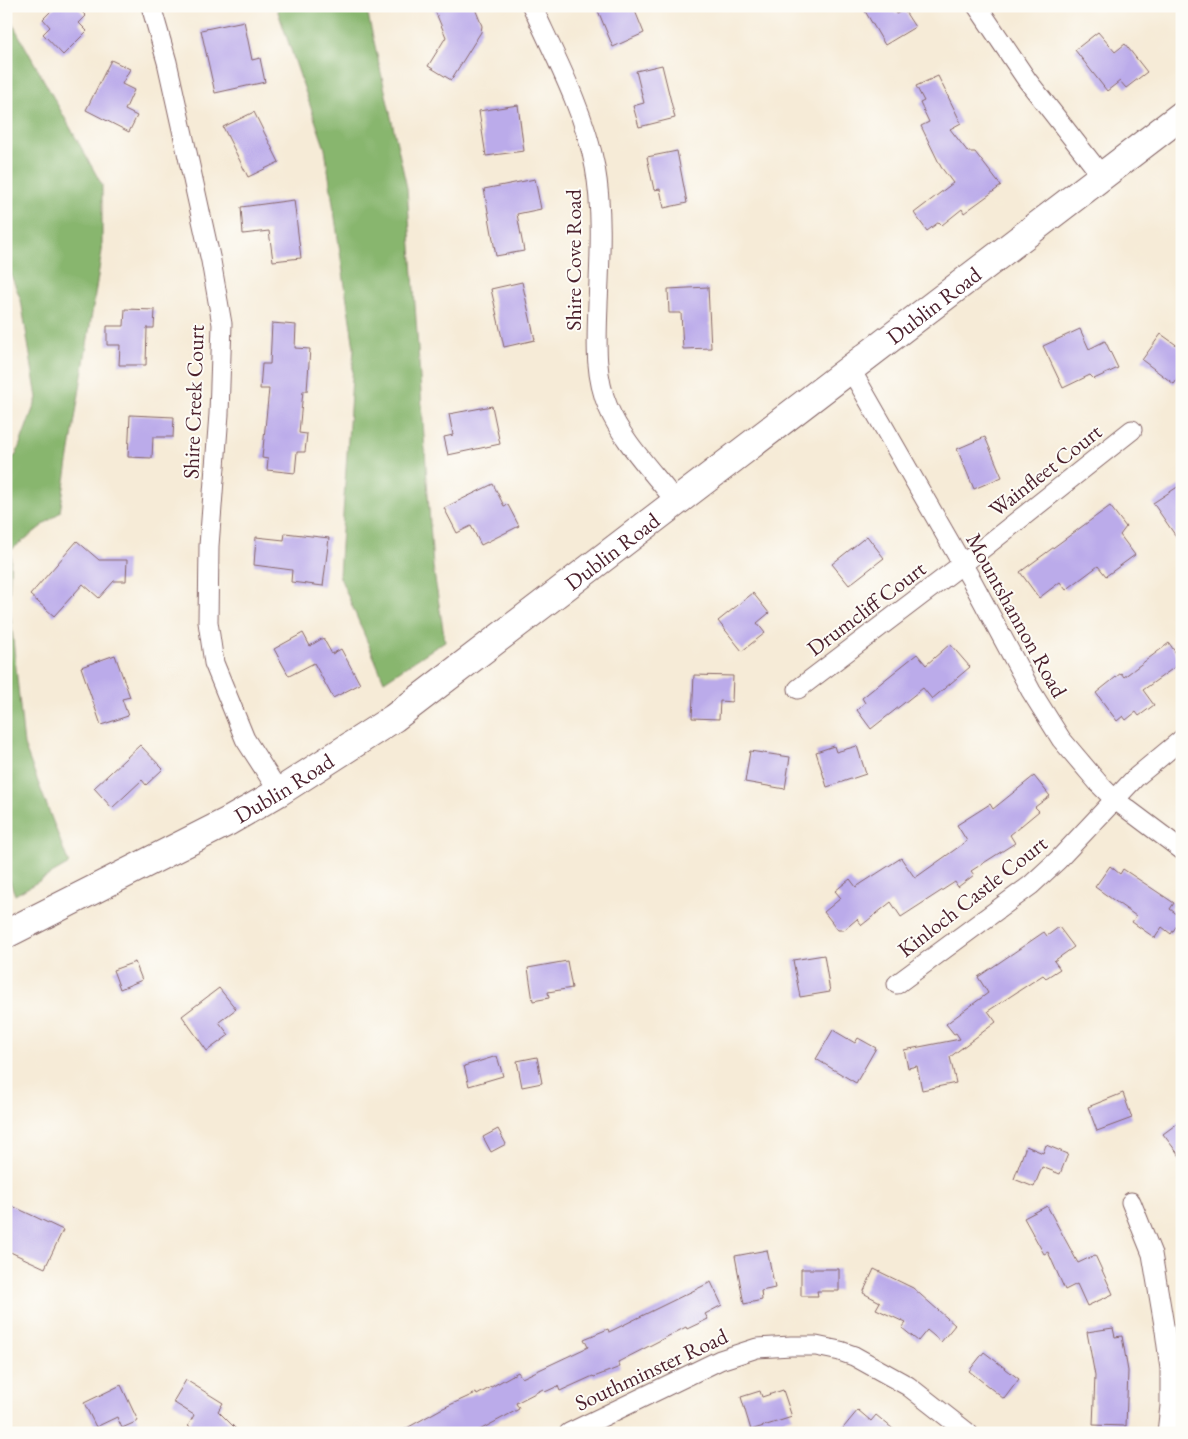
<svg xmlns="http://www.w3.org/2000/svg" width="1188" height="1439" font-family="'EB Garamond',serif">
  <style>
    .forest { fill: #88b66e; stroke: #696a4c }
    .building { fill: #bbabea }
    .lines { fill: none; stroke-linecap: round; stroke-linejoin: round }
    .minor-casing { stroke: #866667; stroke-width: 21 }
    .primary-casing { stroke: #866667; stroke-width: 30 }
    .minor { stroke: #fff; stroke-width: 19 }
    .primary { stroke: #fff; stroke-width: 28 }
    .labels { text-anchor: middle; stroke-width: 4; stroke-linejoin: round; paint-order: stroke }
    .street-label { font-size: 22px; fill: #4a1f2b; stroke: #fdfcf7 }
  </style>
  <rect width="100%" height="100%" fill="#fdfcf7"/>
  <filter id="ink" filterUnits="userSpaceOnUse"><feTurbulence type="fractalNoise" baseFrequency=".02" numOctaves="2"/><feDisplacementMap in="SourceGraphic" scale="10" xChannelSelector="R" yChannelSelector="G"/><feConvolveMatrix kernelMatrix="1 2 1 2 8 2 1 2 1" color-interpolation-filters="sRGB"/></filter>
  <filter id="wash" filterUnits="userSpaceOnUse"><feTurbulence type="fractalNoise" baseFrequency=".0096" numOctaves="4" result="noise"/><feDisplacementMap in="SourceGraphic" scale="20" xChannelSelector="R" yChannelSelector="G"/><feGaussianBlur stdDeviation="1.12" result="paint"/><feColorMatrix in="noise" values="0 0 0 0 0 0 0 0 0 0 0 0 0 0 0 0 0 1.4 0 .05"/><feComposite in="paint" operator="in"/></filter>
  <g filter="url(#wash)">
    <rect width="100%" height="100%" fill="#f6ebd7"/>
    <!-- forest -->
    <g class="forest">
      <path d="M276,6H366L407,188L433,567L445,641L384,681L339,575L354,348L325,149Z"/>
      <path d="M6,12L102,185V251L60,512L11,550L9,601L24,745L69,864L15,895L6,871V463L16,455L37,398L21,300L6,263Z"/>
    </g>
    <g id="blocks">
      <!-- building -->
      <g class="building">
        <path d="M56,6H76L86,16L79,23L87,31L63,55L43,34L50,27L43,19Z"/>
        <path d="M433,6H474L482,26L481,32L451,80L428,66L446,37Z"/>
        <path d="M596,6H633L644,33L613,47Z"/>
        <path d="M862,6H892L896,14L904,10L915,27L885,45Z"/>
        <path d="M244,21L252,60L260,58L265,82L215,93L201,30Z"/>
        <path d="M1098,32L1115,52L1125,44L1147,72L1126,88L1120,81L1107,91L1075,50Z"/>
        <path d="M111,60L130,69L122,84L134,90L125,110L137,116L129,132L86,110Z"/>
        <path d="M662,65L675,118L639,127L633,106L644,103L636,71Z"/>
        <path d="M938,76L961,123L950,129L968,152H975L1001,186L964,213L962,209L942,225L939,222L927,231L914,213L953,183L941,167L921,126L929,122L920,103L924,101L916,86Z"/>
        <path d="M518,105L524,151L486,156L479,111Z"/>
        <path d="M254,112L279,162L248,177L223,127Z"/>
        <path d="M677,151L687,203L664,208L660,189L654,190L647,157Z"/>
        <path d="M535,179L541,209L517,214L524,251L496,256L484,189Z"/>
        <path d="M294,200L301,258L273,261L269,231L243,234L241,207Z"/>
        <path d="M522,282L535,340L504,347L491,289Z"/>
        <path d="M708,287L711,348L683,349L681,313H669L668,289Z"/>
        <path d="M125,309L155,310L154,328H147L146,365H119L120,345H107V326H124Z"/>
        <path d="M272,323L296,325L295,348L310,349L307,391H303L299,433L307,434L305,452H297L295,473L267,470L268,459L262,458L269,389H260L262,364H270Z"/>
        <path d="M1080,329L1089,349L1105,341L1118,368L1094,379L1090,375L1063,388L1043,346Z"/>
        <path d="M1161,334L1182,349V373L1174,384L1142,360Z"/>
        <path d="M492,406L500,444L448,455L444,437L453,435L449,414Z"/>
        <path d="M130,415L174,417L173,437H153L152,458L128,457Z"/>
        <path d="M985,437L1002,477L974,489L957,449Z"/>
        <path d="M493,484L504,506L508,505L519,526L481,545L471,526L457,533L444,508Z"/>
        <path d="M1182,484V545L1153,503Z"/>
        <path d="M1110,506L1126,527L1120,535L1135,555L1106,576L1098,566L1066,590L1060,582L1039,598L1020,572Z"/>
        <path d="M285,533L329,538L323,586L291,582L292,570L254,565L256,537L284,540Z"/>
        <path d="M867,536L884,558L849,585L832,564Z"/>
        <path d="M77,541L99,560H127L126,581H114L99,598L83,584L54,616L30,595Z"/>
        <path d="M753,593L769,613L757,623L765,633L742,651L718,621Z"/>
        <path d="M303,633L310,646L323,638L332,654L341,649L360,684L333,698L314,663L289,676L274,649Z"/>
        <path d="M1169,643L1182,662L1143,690L1154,705L1139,716L1136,712L1126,720L1123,716L1117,721L1096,693L1121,673L1124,677Z"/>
        <path d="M950,644L970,667L932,699L923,688L871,729L857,710L865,703L862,698L917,654L926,665Z"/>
        <path d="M115,655L130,697L122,699L128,716L101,725L81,667Z"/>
        <path d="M694,675L733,676L732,702L720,701L719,719L692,718Z"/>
        <path d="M140,745L163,769L146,785L142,780L112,808L94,788Z"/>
        <path d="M834,746L836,752L857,746L866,774L827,787L816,752Z"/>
        <path d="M750,751L790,757L785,789L745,782Z"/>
        <path d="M1034,776L1050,796L1035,807L1039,811L1010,835L1015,843L971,871L974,875L958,887L955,882L901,917L891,902L862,925L857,919L844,930H838L824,912L841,898L835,891L850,879L856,887L901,858L915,878L967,841L957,825L990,804L993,809Z"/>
        <path d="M1110,866L1120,874L1123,869L1174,903L1170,909L1182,918L1171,934L1162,927L1155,938L1132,922L1136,916L1095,887Z"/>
        <path d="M1059,927L1074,947L1054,961L1060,969L1046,978L1043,975L988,1011L996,1022L950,1057L956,1083L922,1090L917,1066L908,1068L904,1050L960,1039L956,1033L954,1034L946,1024L988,993L978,977L1044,932L1047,936Z"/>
        <path d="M824,955L830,992L800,997L793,960Z"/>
        <path d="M567,961L572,988L548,992L549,998L533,1001L528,968Z"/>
        <path d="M135,962L142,980L120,989L113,970Z"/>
        <path d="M219,988L236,1009L219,1022L229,1035L207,1051L182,1016Z"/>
        <path d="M833,1030L855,1043L858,1038L876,1048L856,1083L816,1059Z"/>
        <path d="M497,1056L503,1076L469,1086L464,1066Z"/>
        <path d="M537,1057L542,1083L522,1087L517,1061Z"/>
        <path d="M1123,1093L1132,1118L1097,1131L1088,1107Z"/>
        <path d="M1182,1120V1159L1163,1134Z"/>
        <path d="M498,1129L506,1144L491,1152L483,1137Z"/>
        <path d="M1046,1145L1068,1154L1060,1174L1042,1167L1034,1187L1014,1179L1026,1146L1043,1153Z"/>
        <path d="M6,1203L63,1230L45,1268L6,1250Z"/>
        <path d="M1047,1206L1078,1263L1095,1255L1113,1294L1087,1306L1077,1284L1065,1290L1048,1252L1044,1254L1024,1218Z"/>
        <path d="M767,1250L775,1288L761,1291L762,1300L744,1304L735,1256Z"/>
        <path d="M801,1269H839V1291H817L818,1296H801Z"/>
        <path d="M874,1269L913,1288L955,1325L941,1342L927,1330L918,1341L902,1328L906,1323L876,1309L880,1302L863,1293Z"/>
        <path d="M711,1282L722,1305L705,1314L708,1319L687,1329L686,1327L618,1362L620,1367L594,1377L593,1376L560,1391L558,1386L545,1392L543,1389L516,1403L519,1409L474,1433H398L441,1409L476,1393L477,1395L518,1372L522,1378L588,1347L584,1339L608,1329L609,1332Z"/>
        <path d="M1113,1328L1115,1337L1122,1336L1128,1371L1126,1426L1093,1425L1095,1376L1087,1332Z"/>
        <path d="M984,1352L1019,1379L1004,1399L969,1371Z"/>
        <path d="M186,1380L223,1403L218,1411L240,1433H198L188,1426L194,1415L173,1402Z"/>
        <path d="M121,1385L138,1421L122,1428L117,1417L96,1427L84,1403Z"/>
        <path d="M783,1390L792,1417L751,1430L741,1397L760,1391L762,1397Z"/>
        <path d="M858,1410L871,1421L876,1415L898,1433H839Z"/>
      </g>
    </g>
  </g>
  <g filter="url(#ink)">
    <use href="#blocks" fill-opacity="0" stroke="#866667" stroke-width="1"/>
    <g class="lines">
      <defs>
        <g id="minor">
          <path d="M151,6L167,62L211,261L222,324L219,414L209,546L208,622L214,663L245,739L279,792"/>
          <path d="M532,6C555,56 585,113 595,167C603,211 600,259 598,303C597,339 594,374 608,407C622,441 654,473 676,502"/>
          <path d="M977,6L1027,80L1102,176"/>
          <path d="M851,370L972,581L1031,691L1061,739L1100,785L1114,799L1182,850"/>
          <path d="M798,689L977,553L1132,430"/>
          <path d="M897,984L1031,885L1058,860L1135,778L1182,739"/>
          <path d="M1131,1202L1152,1254L1165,1331L1170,1369V1406L1167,1433"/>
          <path d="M569,1433L720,1360L757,1348L791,1346H816L840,1351L854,1356L908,1386L968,1433"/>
        </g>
        <g id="primary">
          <path id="s1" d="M6,934L229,821L279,792L394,718L1182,115"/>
        </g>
      </defs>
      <!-- minor casing -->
      <use href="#minor" class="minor-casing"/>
      <!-- primary casing -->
      <use href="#primary" class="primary-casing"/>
      <!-- minor -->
      <use href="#minor" class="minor"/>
      <!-- primary -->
      <use href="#primary" class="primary"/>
    </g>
  </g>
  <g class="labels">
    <!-- street labels -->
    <g class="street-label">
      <text transform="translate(573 260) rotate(-90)" y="8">Shire Cove Road</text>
      <text dy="8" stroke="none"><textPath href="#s1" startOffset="1124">Dublin Road</textPath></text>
      <text transform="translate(193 402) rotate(-88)" y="8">Shire Creek Court</text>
      <text transform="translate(1045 470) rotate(-38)" y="8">Wainfleet Court</text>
      <text dy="8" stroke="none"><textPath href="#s1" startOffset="719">Dublin Road</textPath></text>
      <text transform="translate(866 608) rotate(-37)" y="8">Drumcliff Court</text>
      <text transform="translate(1017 615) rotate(61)" y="8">Mountshannon Road</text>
      <text dy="8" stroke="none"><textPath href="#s1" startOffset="314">Dublin Road</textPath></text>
      <text transform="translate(972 896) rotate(-38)" y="8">Kinloch Castle Court</text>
      <text transform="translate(651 1369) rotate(-25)" y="8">Southminster Road</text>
    </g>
  </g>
  <!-- margin -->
  <rect width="1188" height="1439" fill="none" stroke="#fdfcf7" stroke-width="25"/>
</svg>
